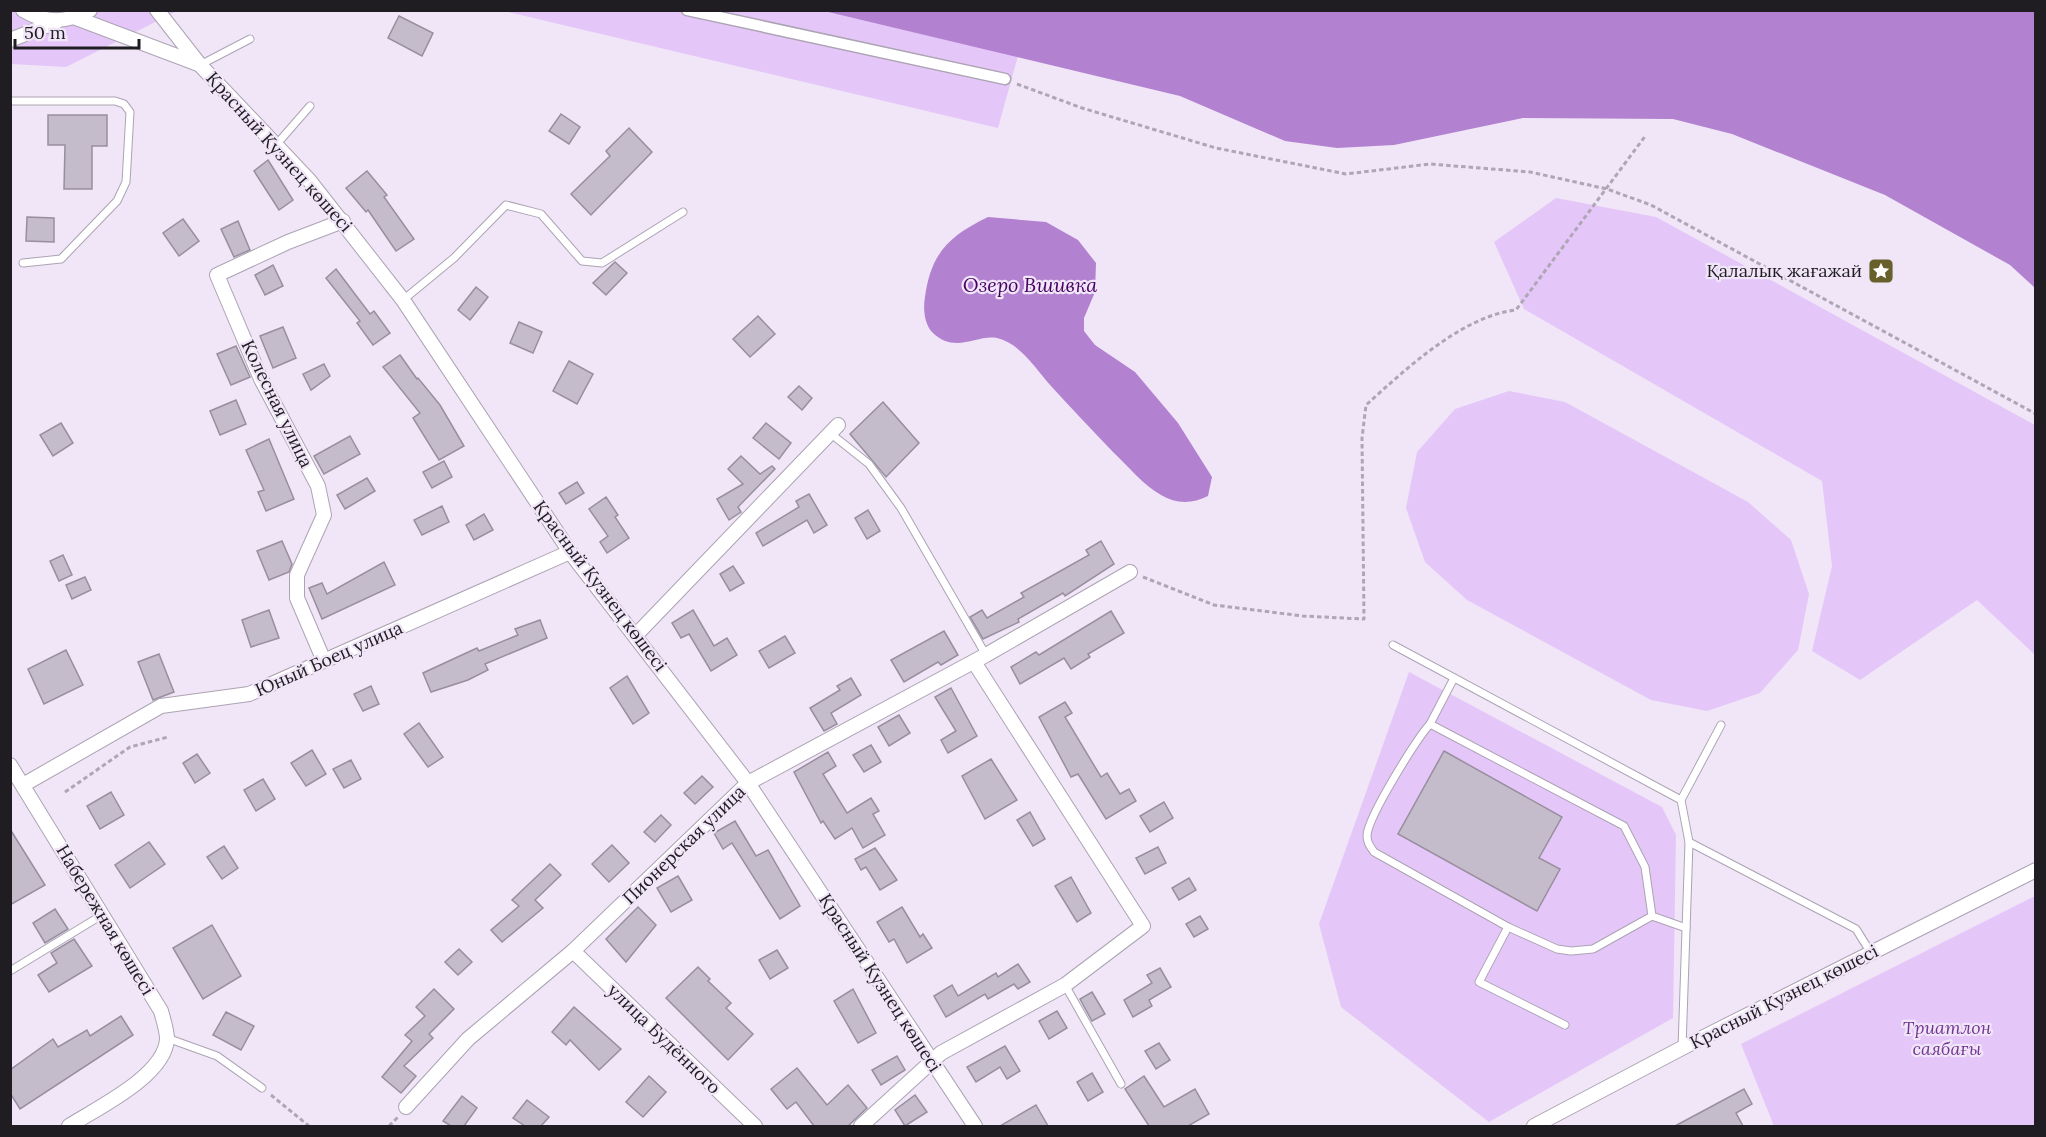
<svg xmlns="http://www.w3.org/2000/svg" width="2046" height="1137" font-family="Lora,serif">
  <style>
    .green { fill: #e4c7f8 }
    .water { fill: #b281d0 }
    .building { fill: #c4bbcb; stroke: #978e9e; stroke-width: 1.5 }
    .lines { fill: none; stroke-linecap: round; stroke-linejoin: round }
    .service-casing { stroke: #aca3b3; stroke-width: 9 }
    .pedestrian-casing { stroke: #aca3b3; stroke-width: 13 }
    .minor-casing { stroke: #aca3b3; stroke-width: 16 }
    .path { stroke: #aea6b4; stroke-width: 3; stroke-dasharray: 4.5 3; stroke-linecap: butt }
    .service { stroke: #fff; stroke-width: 7 }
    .pedestrian { stroke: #fff; stroke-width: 10 }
    .minor { stroke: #fff; stroke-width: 14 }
    .labels { text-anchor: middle; stroke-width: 4.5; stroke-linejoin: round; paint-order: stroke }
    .street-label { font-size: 18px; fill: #1f1c22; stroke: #f0e6f7 }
    .poi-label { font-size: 18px; fill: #1f1c22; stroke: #f0e6f7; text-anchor: end }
    .park-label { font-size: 18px; font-style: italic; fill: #723593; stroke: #f0e6f7 }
    .water-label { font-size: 20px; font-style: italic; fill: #480065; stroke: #f0e6f7 }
  </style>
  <rect width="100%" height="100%" fill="#f0e6f7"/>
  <!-- green -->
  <g class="green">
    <path d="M10,11H177L66,67L11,64Z"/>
    <path d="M504,11H824L1018,56L998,128Z"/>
    <path d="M1556,198L1656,217L2035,425V655L1977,600L1860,680L1812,651L1832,566L1822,481L1524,309L1494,242Z"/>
    <path d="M1509,391L1565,402L1748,502L1791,540L1809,594L1798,650L1760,693L1707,711L1651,700L1467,600L1425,562L1406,508L1417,452L1455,409Z"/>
    <path d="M1409,672L1662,807L1676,835L1673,1018L1489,1122L1341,1007L1319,924Z"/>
    <path d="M2035,896V1126H1774L1741,1044Z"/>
  </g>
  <!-- water -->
  <g class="water">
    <path d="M824,11H2035V288L2010,265L1885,195L1732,134L1673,119L1523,118L1394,145L1337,148L1285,141L1180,96Z"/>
    <path d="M988,217L1046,222L1078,240L1096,263L1095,292L1084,318V331L1095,345L1135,372L1178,423L1212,477L1208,496C1192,504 1176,504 1161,495C1143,485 1128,466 1113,452C1092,430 1071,408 1051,386C1036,369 1020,343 997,338C977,334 955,355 932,332C924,323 923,308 925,297C931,253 949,236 988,217Z"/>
  </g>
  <!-- building -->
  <g class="building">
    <path d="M399,16L433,33L422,56L388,38Z"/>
    <path d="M561,114L580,127L569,144L549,131Z"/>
    <path d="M48,115H107V146H92V189H64L65,145H48Z"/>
    <path d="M629,128L652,152L591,215L571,194L610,156L606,151Z"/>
    <path d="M268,160L293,200L279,210L254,171Z"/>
    <path d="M367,171L387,195L384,197L414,239L396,251L368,210L366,212L346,188Z"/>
    <path d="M27,217L54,218V242L26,241Z"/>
    <path d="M183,219L199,241L179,256L163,233Z"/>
    <path d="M238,221L250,250L234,257L221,229Z"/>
    <path d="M615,262L627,273L606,295L593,283Z"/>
    <path d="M273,265L283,286L265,295L255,275Z"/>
    <path d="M336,269L370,314L374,311L390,333L373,345L357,323L360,321L326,278Z"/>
    <path d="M476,287L488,297L470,320L458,310Z"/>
    <path d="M758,316L775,334L750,357L733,339Z"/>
    <path d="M519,322L542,332L533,353L510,343Z"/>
    <path d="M283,327L296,358L273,368L260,336Z"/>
    <path d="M236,346L250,377L231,385L217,354Z"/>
    <path d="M400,355L417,379L418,378L440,405L464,446L439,460L413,418L420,413L383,367Z"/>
    <path d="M569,361L593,374L577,404L553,391Z"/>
    <path d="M324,364L330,376L311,390L303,374Z"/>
    <path d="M799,386L812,398L802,410L788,397Z"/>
    <path d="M236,400L246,424L220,435L210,411Z"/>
    <path d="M883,402L919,443L886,477L850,434Z"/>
    <path d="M61,423L73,443L53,456L40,435Z"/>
    <path d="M766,423L791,443L779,459L753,438Z"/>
    <path d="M350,436L360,454L324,474L314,456Z"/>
    <path d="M269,439L294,499L266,511L258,492L264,490L246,450Z"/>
    <path d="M741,456L760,474L772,466L775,469L738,507L741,512L729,520L717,499L743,484L728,469Z"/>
    <path d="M444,461L452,477L432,488L423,472Z"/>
    <path d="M367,478L375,491L345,509L337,495Z"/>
    <path d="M577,482L584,493L566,504L559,493Z"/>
    <path d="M809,494L827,525L814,533L807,520L763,546L756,533L799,507L796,501Z"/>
    <path d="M606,497L618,515L615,517L629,538L607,553L600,542L608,536L589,509Z"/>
    <path d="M442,506L449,522L422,535L414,520Z"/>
    <path d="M868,510L880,531L867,539L855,518Z"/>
    <path d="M484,514L493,530L474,540L466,525Z"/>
    <path d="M282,541L292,564L289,572L269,580L257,551Z"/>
    <path d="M1101,541L1114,564L1065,596L1063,593L1018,619L1019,622L983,639L970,617L982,610L987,618L1024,597L1021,593L1089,555L1086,550Z"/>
    <path d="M63,555L72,575L59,581L50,561Z"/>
    <path d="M384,562L395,585L322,619L309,588L322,583L327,594Z"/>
    <path d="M733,566L744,583L730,591L720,574Z"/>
    <path d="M85,577L91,590L72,599L66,585Z"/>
    <path d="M269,610L279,638L251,647L242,620Z"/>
    <path d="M693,610L714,646L727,638L737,655L711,671L689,634L681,638L672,623Z"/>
    <path d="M1111,611L1124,633L1088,654L1090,657L1071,669L1064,658L1020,684L1011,667L1036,652L1039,655Z"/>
    <path d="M540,620L547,638L485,664L488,670L468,680L431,692L423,673L477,648L479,651L518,635L515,629Z"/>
    <path d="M944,631L958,655L941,665L938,662L904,682L891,660Z"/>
    <path d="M785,636L795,653L769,668L759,651Z"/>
    <path d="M66,650L83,685L44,704L28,669Z"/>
    <path d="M159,654L174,692L153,700L138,662Z"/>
    <path d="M627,676L649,713L633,724L610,688Z"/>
    <path d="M851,678L861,695L831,713L837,724L824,731L810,708L840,690L837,686Z"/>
    <path d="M371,686L379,704L363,711L354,694Z"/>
    <path d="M951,688L977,736L948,753L941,740L956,731L935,697Z"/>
    <path d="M1065,702L1072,713L1065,717L1101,777L1107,773L1120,794L1129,789L1136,801L1106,819L1078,774L1071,777L1039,717Z"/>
    <path d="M899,715L910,733L889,746L878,727Z"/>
    <path d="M419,723L443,757L428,767L404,734Z"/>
    <path d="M871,745L881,762L864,772L853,755Z"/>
    <path d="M312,750L326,774L306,786L291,763Z"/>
    <path d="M1444,751L1562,817L1539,858L1560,869L1537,911L1398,834Z"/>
    <path d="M828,752L836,766L823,774L847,813L871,798L879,811L873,814L885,835L863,848L852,828L835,839L823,821L821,823L794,772Z"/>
    <path d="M197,754L210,773L195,783L183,763Z"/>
    <path d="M991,759L1017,800L985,819L962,776Z"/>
    <path d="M351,760L361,779L344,788L333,769Z"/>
    <path d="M702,776L713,787L695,804L684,793Z"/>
    <path d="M263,779L275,799L256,811L244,790Z"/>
    <path d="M111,792L124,815L100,829L87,806Z"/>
    <path d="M1164,802L1173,818L1150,832L1140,816Z"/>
    <path d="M1030,812L1045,839L1033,846L1017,820Z"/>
    <path d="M661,815L671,825L655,842L644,832Z"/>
    <path d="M735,821L756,856L768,850L800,906L780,919L732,843L723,849L714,833Z"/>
    <path d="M10,829L45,885L10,905Z"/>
    <path d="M149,842L165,864L130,888L115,865Z"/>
    <path d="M612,845L629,863L609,882L592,864Z"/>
    <path d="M224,846L238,868L222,879L207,857Z"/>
    <path d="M1158,847L1166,863L1145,874L1136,858Z"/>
    <path d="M875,848L897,880L880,890L866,867L861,870L855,859Z"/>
    <path d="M550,864L561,875L535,900L543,908L502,942L491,930L519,906L512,900Z"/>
    <path d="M678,876L692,900L671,912L657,888Z"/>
    <path d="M1071,877L1091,913L1077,922L1055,886Z"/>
    <path d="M1189,878L1196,890L1179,900L1172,888Z"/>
    <path d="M638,907L656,925L626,962L606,939Z"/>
    <path d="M902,907L920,937L923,934L932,948L907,963L894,939L889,942L877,922Z"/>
    <path d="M55,909L68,929L45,943L33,923Z"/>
    <path d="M1200,916L1208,929L1194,937L1186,924Z"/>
    <path d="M212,925L241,976L203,999L173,948Z"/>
    <path d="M74,939L92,966L49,992L38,975L57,963L51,953Z"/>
    <path d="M459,949L472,962L458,975L445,962Z"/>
    <path d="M777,950L788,968L770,979L759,960Z"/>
    <path d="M1018,964L1030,982L1018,989L1014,984L988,999L985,994L946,1017L934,996L952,985L958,996L996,973L998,977Z"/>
    <path d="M698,967L710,979L708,981L731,1003L726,1008L753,1034L728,1060L666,998Z"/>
    <path d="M1160,968L1171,987L1149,1000L1152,1006L1133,1017L1124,1000L1152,983L1147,975Z"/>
    <path d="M434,989L454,1009L429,1034L433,1038L404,1066L416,1076L401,1093L382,1077L412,1041L405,1035L425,1016L416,1007Z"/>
    <path d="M853,989L876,1033L858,1043L834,1001Z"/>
    <path d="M1092,992L1105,1014L1092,1021L1080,999Z"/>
    <path d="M574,1007L621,1049L599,1070L570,1040L566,1045L552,1032Z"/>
    <path d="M1057,1011L1067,1028L1049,1039L1039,1021Z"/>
    <path d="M226,1012L254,1026L241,1050L213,1035Z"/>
    <path d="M121,1016L133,1035L20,1109L10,1093V1070L53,1039L58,1047L87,1030L90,1036Z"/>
    <path d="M1159,1043L1170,1060L1156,1069L1145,1051Z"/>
    <path d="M1005,1046L1020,1071L1007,1079L1000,1067L976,1082L967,1067Z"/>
    <path d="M897,1056L905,1070L881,1085L872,1070Z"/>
    <path d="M797,1068L827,1105L848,1085L867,1108L848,1126H814L796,1102L787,1109L771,1089Z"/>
    <path d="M1092,1073L1103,1092L1088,1101L1077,1082Z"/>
    <path d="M649,1076L666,1092L643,1117L626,1102Z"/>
    <path d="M1144,1076L1164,1107L1195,1089L1209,1114L1188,1126H1149L1125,1089Z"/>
    <path d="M1744,1089L1752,1104L1736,1113L1743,1126H1675Z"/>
    <path d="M915,1095L927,1112L905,1126L895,1110Z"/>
    <path d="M462,1096L477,1108L464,1126H451L443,1121Z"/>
    <path d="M527,1100L549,1117L541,1126H525L513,1118Z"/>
    <path d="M1036,1105L1048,1126H1000Z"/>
  </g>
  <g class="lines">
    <defs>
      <g id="service">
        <path d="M200,65L250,39"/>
        <path d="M10,101H115L124,104L130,112L126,182L117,201L61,259L23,263"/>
        <path d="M276,145L310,106"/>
        <path d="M403,300L454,258L506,205L541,214L582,261L602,263L683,212"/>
        <path d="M830,433L869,464L901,508L986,655"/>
        <path d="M1393,645L1681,800L1689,842L1682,1048"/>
        <path d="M1430,724L1454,678"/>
        <path d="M1681,800L1721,725"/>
        <path d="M1689,842L1856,929L1871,953"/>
        <path d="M1652,916L1645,867L1624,826L1430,724C1416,740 1369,815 1367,835C1367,843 1370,846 1374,852L1508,927L1557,949L1571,951L1593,949L1652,916L1686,928"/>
        <path d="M1508,927L1479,982L1565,1025"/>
        <path d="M10,971L102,915"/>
        <path d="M1065,985L1121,1084"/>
        <path d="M167,1038L217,1056L262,1088"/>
      </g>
      <path id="pedestrian" d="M687,10L1005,79"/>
      <g id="minor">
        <path d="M23,10C46,24 67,23 90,10"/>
        <path d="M157,10L200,65L309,180L403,300L570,552L748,783L975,1126"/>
        <path d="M76,18L198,64"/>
        <path d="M10,40L56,22"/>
        <path d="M636,635L838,425"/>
        <path d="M324,661L297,598V575L324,515L318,486L261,379L217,275L288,242L343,221"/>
        <path d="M10,765L161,1011C163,1019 167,1030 167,1039C165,1076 97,1108 69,1126"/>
        <path d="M23,785L161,706L249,694L570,552"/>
        <path d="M573,951L755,1126"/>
        <path d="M406,1107L468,1039L573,951L748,783L986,655L1130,572"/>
        <path d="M861,1126L941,1053L1065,985L1143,926L974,662"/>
        <path d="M1534,1126L1682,1048L2036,870"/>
      </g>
    </defs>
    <!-- service casing -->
    <use href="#service" class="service-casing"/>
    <!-- pedestrian casing -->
    <use href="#pedestrian" class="pedestrian-casing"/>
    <!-- minor casing -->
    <use href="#minor" class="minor-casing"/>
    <!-- path -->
    <g class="path">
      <path d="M1017,84L1082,108L1216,148L1346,174L1430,164L1530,172L1607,189L1651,205L2036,414"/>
      <path d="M1143,577L1214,605L1303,616L1364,619L1362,438L1366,405C1406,369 1462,316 1516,310L1646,135"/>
      <path d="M65,792L130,747L168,737"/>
      <path d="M271,1095L309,1126"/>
      <path d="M389,1126L398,1117"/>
    </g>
    <!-- service -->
    <use href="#service" class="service"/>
    <!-- pedestrian -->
    <use href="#pedestrian" class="pedestrian"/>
    <!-- minor -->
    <use href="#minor" class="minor"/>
  </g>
  <!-- icons -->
  <defs>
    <symbol id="sight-square" viewBox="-11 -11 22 22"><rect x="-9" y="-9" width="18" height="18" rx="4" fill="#67602c" stroke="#f0e6f7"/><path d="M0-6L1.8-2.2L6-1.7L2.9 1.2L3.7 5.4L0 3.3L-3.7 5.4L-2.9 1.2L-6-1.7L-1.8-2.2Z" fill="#fff"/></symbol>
  </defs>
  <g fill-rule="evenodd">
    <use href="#sight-square" x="1866" y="256" width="30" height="30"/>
  </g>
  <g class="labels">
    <!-- street labels -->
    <g class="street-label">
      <text transform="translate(279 152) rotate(48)" y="6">Красный Кузнец көшесі</text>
      <text transform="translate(277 404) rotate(64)" y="6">Колесная улица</text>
      <text transform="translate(600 586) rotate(53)" y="6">Красный Кузнец көшесі</text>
      <text transform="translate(329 659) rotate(-24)" y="6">Юный Боец улица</text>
      <text transform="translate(684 845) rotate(-44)" y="6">Пионерская улица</text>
      <text transform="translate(105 920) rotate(59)" y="6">Набережная көшесі</text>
      <text transform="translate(880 983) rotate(57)" y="6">Красный Кузнец көшесі</text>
      <text transform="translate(1784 997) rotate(-27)" y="6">Красный Кузнец көшесі</text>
      <text transform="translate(664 1039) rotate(44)" y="6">улица Будённого</text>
    </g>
    <!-- poi labels -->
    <g class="poi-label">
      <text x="1862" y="277">Қалалық жағажай</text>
    </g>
    <!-- park labels -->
    <g class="park-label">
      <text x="1947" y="1034">Триатлон<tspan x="1947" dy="21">саябағы</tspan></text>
    </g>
    <!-- water labels -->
    <g class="water-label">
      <text x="1030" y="292">Озеро Вшивка</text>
    </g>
  </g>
  <!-- border -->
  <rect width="2046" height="1137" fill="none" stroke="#1f1c22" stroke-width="24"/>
  <!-- scale -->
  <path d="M15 39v9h124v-9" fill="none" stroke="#1f1c22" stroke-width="3"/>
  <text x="24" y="39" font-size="18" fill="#1f1c22" stroke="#f0e6f7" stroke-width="4.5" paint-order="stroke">50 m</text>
</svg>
